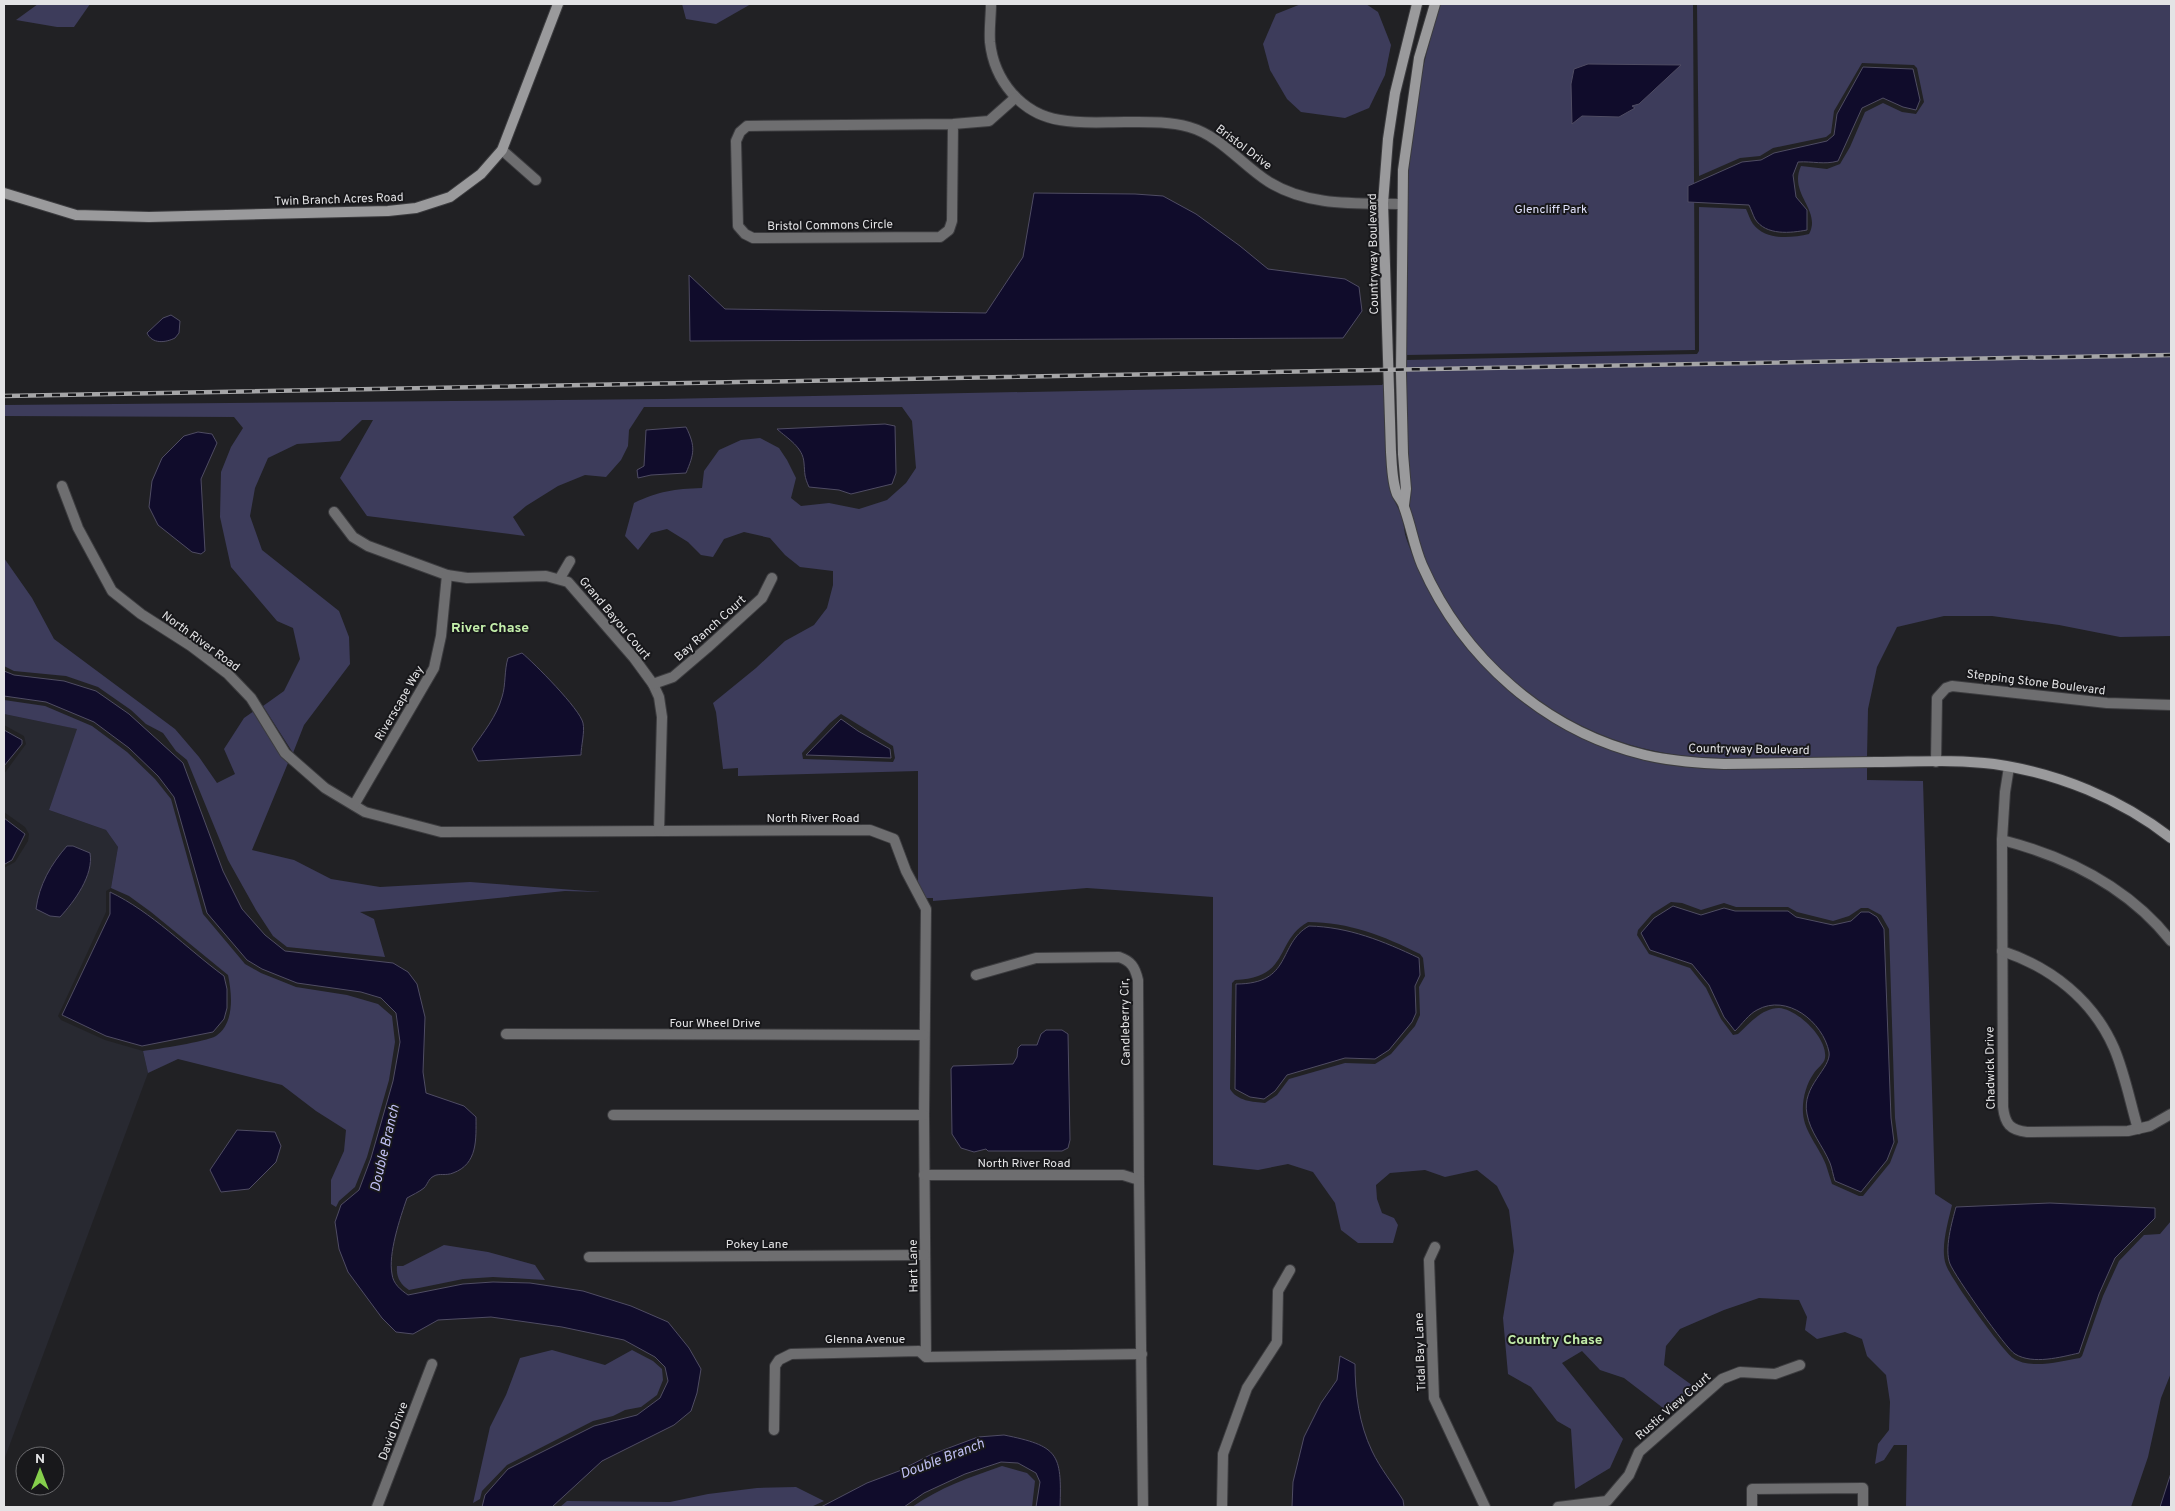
<svg xmlns="http://www.w3.org/2000/svg" width="2175" height="1511" font-family="Overpass,sans-serif">
  <style>
    .built { fill: #282931; fill-rule: evenodd }
    .green { fill: #3d3c5b; fill-rule: evenodd }
    .water { fill: #100c2b; stroke: #4f4c63 }
    .lines { fill: none; stroke-linecap: round; stroke-linejoin: round }
    .street-casing { stroke: #3c3c3f; stroke-width: 12 }
    .secondary-casing { stroke: #3c3c3f; stroke-width: 12 }
    .street { stroke: #6e6e70; stroke-width: 10 }
    .secondary { stroke: #9a9a9c; stroke-width: 10 }
    .rail-casing { stroke: #a5a5a7; stroke-width: 4.5 }
    .rail { stroke: #18181b; stroke-width: 2.5; stroke-dasharray: 8; stroke-linecap: butt }
    .labels { text-anchor: middle; stroke-width: 4; stroke-linejoin: round; paint-order: stroke }
    .street-label { font-size: 12px; fill: #e3e3e5; stroke: #18181b }
    .park-label { font-size: 12px; fill: #e0e1fb; stroke: #18181b }
    .neighbourhood-label { font-size: 14px; font-weight: bold; fill: #c4efab; stroke: #18181b }
    .water-label { font-size: 14px; font-style: italic; fill: #c2c2f6; stroke: #18181b }
  </style>
  <rect width="100%" height="100%" fill="#212124"/>
  <!-- built -->
  <path class="built" d="M4,714L78,729L49,810L106,830L118,847L111,888L106,891V912L58,1016L61,1020L105,1040L143,1051L148,1073L4,1460V868L15,862L28,841L29,834L25,827L4,812V774L26,744L24,736L4,725ZM55,860L81,887L70,906L60,917L40,891Z"/>
  <!-- green -->
  <g class="green">
    <path d="M38,4H90L74,27H57L16,20Z"/>
    <path d="M682,4H751L716,24L686,19Z"/>
    <path d="M1301,4H1366L1378,12L1391,45L1385,75L1369,108L1345,118L1301,112L1287,99L1270,70L1263,44L1276,14Z"/>
    <path d="M1440,4H1693L1695,350L1406,355C1407,281 1404,205 1412,130C1417,87 1428,45 1440,4Z"/>
    <path d="M1697,4H2171V636L2120,637L2059,625L1992,616H1944L1897,627L1877,667L1868,709L1867,757C1832,757 1797,758 1761,758C1731,758 1701,759 1671,754C1566,738 1478,669 1432,575C1423,555 1412,532 1410,510C1409,504 1411,496 1411,489C1411,476 1408,463 1407,451C1406,421 1406,390 1406,360L1697,354L1699,351V207L1746,209C1748,213 1750,220 1753,224C1766,241 1791,238 1809,234C1822,210 1788,194 1801,166L1827,169L1840,164L1850,147L1865,112L1883,103L1902,112L1916,114L1924,102L1917,68L1914,65L1862,63L1834,111L1831,133L1826,137L1773,148L1760,156L1740,158L1699,176Z"/>
    <path d="M1384,383C1385,419 1384,456 1391,492C1393,499 1398,507 1400,512C1403,518 1404,527 1405,534C1408,545 1414,558 1419,569C1463,664 1540,735 1644,760C1684,770 1724,769 1765,769C1799,768 1833,768 1867,768V780L1923,781L1935,1194L1952,1205C1948,1222 1940,1249 1946,1265C1951,1279 2002,1350 2013,1358C2030,1370 2061,1361 2080,1358L2082,1356L2103,1296L2119,1261L2144,1235L2160,1234L2171,1221V1373L2161,1398L2148,1457L2131,1507H1906L1907,1445H1894L1884,1460L1875,1464L1878,1444L1889,1430L1890,1402L1886,1375L1867,1356L1862,1339L1845,1332L1817,1339L1805,1330L1807,1317L1799,1300L1759,1298L1724,1310L1680,1329L1666,1346L1664,1365L1696,1388L1667,1411L1624,1378L1600,1370L1582,1351L1562,1363L1623,1439L1610,1468L1575,1489L1571,1429L1557,1421L1531,1387L1508,1374L1503,1318L1514,1251L1509,1210L1497,1186L1477,1170L1445,1177L1425,1170L1390,1173L1376,1185L1377,1199L1382,1213L1394,1218L1398,1225L1393,1243H1358L1341,1230L1335,1203L1313,1172L1288,1164L1258,1170L1213,1165V897L1087,888L933,901V898H925L918,885V771L738,776V768L723,769L716,712L713,703L756,668L785,641L814,625L827,608L833,585V571L800,567L785,555L770,538L744,532L724,539L713,557L701,555L688,542L667,529L651,533L638,550L625,536L634,503C659,491 674,489 702,488L704,471L719,450L741,440L760,438L779,448L787,460L796,478L791,498L801,506L829,503L859,509L887,500L906,483L916,468L912,421L902,407H644L629,430L628,446L621,460L606,477L585,475L558,486L526,506L513,517L525,536L367,516L340,478L373,420H362L340,441L297,444L268,458L255,488L250,516L262,550L339,611L349,637L350,664L304,725L293,753L263,706L284,691L300,659L293,628L277,621L231,567L220,517L221,472L231,447L243,428L234,417L4,416V405L663,399L1382,385ZM841,714L893,746L895,758L893,762L803,759L802,753L830,723ZM1671,902L1682,903L1701,910L1724,903L1736,907H1788L1797,912L1833,921L1849,916L1861,908H1868L1881,915L1889,929L1895,1118L1898,1142L1890,1163L1863,1196H1859L1832,1184C1830,1178 1828,1171 1826,1165C1820,1148 1804,1132 1803,1113C1802,1100 1806,1084 1814,1073C1817,1068 1824,1064 1825,1058C1828,1038 1797,1009 1779,1008C1762,1008 1749,1024 1738,1034L1733,1035L1721,1019L1706,988L1690,968L1649,954L1637,935L1638,930L1652,914ZM1308,922C1349,922 1384,936 1420,954L1423,958L1425,976L1419,987L1420,1015L1415,1026L1391,1054L1375,1064L1345,1063L1289,1079L1277,1095L1265,1103C1253,1102 1237,1101 1230,1089L1232,983L1235,980C1291,978 1274,941 1308,922Z"/>
    <path d="M4,558L32,598L54,639L175,729L199,757L217,783L235,774L224,749L244,718L254,711L281,756L288,763L252,850L294,860L331,879L380,887L470,882L601,892L565,891L360,912L374,919L385,957L287,947L273,936L256,910L228,860L187,760L176,751L163,733L146,724L131,710L98,687L66,676L14,671L4,666Z"/>
    <path d="M4,700L45,706L92,726L127,752L155,779L171,799L203,914L245,964L261,973L296,987L347,995L378,1004L392,1016L395,1042L389,1080L367,1157L355,1187L339,1201L336,1207L331,1204V1180L344,1151L346,1130L316,1111L282,1085L178,1059L148,1073L143,1051C158,1049 205,1042 216,1036C235,1023 232,994 228,975L151,912L129,896L111,888L118,847L106,830L49,810L77,729L4,714Z"/>
    <path d="M444,1245L488,1252L535,1265L545,1280L493,1277L463,1279L409,1290C400,1284 396,1277 397,1266H403Z"/>
    <path d="M552,1350L605,1365L632,1350L653,1361L662,1369L663,1380L657,1395L641,1407L625,1410L613,1416L593,1421L507,1465L482,1491L480,1499L473,1503L490,1427L506,1395L520,1358Z"/>
    <path d="M1002,1466L1027,1473L1035,1481L1032,1507H912C939,1488 970,1477 1002,1466Z"/>
    <path d="M796,1487L824,1501L811,1507H560L567,1501L670,1502L708,1494L757,1488Z"/>
  </g>
  <!-- water -->
  <g class="water">
    <path d="M1588,64L1681,65L1639,104L1632,106L1635,108L1619,117L1582,116L1572,124L1571,84L1574,69Z"/>
    <path d="M1863,67L1913,69L1920,100L1916,110L1903,107L1883,98L1862,108L1838,161C1824,165 1813,161 1798,162L1793,175L1796,197L1807,210V230C1791,233 1766,236 1755,219C1753,215 1751,209 1749,205L1688,202V186L1742,162L1761,160L1774,153L1827,141L1834,135L1837,114Z"/>
    <path d="M1034,193L1135,194L1163,196L1196,214L1240,246L1268,269L1345,279L1359,287L1362,311L1343,338L690,341L689,275L725,309L986,313L1023,257Z"/>
    <path d="M171,315L180,321L179,333L175,338C165,343 152,344 147,333L163,318Z"/>
    <path d="M885,424L895,426L896,473L892,484L851,494L839,490L809,487C804,476 805,474 804,463C803,447 788,439 777,429Z"/>
    <path d="M686,427C696,447 694,454 686,473L651,475L638,478L637,470L644,466L646,430Z"/>
    <path d="M198,432L212,434L217,443L201,479L205,551L201,554L192,552L158,525L149,507L152,481L162,458L184,436Z"/>
    <path d="M522,653C534,663 580,709 583,723C585,732 581,746 581,755L478,761L472,749C483,733 497,716 502,697C506,685 504,671 508,658Z"/>
    <path d="M4,671L14,675L64,681L96,691L129,714L183,763L223,871L242,909L265,935L285,951L393,963L408,972L417,984L425,1017L423,1072L426,1093L464,1106L476,1117C476,1139 478,1164 453,1173C446,1176 439,1173 434,1176C428,1179 428,1184 424,1188C419,1192 412,1195 407,1198C400,1218 388,1254 392,1274C393,1284 401,1290 408,1295L463,1284L493,1282L530,1283L583,1291L631,1306L668,1322L689,1348L701,1369L697,1393L691,1411L674,1425L602,1461L552,1507H482L485,1495L508,1469L594,1426L637,1415L660,1398L668,1381L665,1367L655,1357L624,1340L562,1327L491,1317L438,1320L413,1334L396,1332L382,1318L348,1272L339,1249L335,1222L341,1205L359,1190L371,1158L393,1081L400,1042L396,1013L381,998L361,992L297,983L262,969L247,960L207,913L174,797L158,776L129,748L94,722L46,702L4,696Z"/>
    <path d="M841,719L858,731L890,749L891,758L806,755Z"/>
    <path d="M4,730L22,740V744L4,766Z"/>
    <path d="M4,818L25,834L12,860L5,864L4,863Z"/>
    <path d="M67,846H73L90,853C94,875 74,902 60,917L50,916L36,909C39,885 51,864 67,846Z"/>
    <path d="M110,892C152,912 186,948 224,976L227,989V1008L224,1019L213,1032L142,1046L106,1036L62,1015L110,914Z"/>
    <path d="M1673,906L1701,915L1724,908L1735,911H1788L1796,917L1833,925L1851,921L1861,912H1869L1877,917L1884,929L1891,1118L1894,1142L1887,1160L1861,1192L1835,1181C1833,1175 1832,1168 1830,1163C1823,1146 1810,1132 1807,1114C1801,1086 1832,1068 1829,1052C1823,1022 1787,993 1757,1010C1749,1014 1742,1024 1735,1031L1724,1017L1709,985L1692,964L1650,950L1641,933L1654,918Z"/>
    <path d="M1309,926C1349,927 1383,941 1419,958L1420,975L1415,986L1416,1013L1412,1022L1389,1050L1375,1059L1345,1058L1287,1075L1275,1091L1264,1099L1250,1097L1235,1089L1236,984C1293,984 1277,944 1309,926Z"/>
    <path d="M1046,1030H1062L1068,1034L1070,1140L1068,1148L1062,1151H988L986,1149L974,1152L961,1148L952,1134L951,1069L953,1066L1013,1064L1017,1057L1018,1048L1021,1045H1037L1041,1034Z"/>
    <path d="M237,1130L275,1132L281,1146L276,1162L249,1189L221,1192L210,1170Z"/>
    <path d="M2050,1203L2155,1208V1218L2115,1258L2099,1294L2079,1353C2061,1357 2033,1365 2015,1354C2006,1349 1955,1276 1950,1264C1944,1249 1952,1222 1956,1207Z"/>
    <path d="M1340,1356L1355,1364C1355,1393 1359,1424 1372,1451C1380,1468 1393,1484 1403,1500L1404,1507H1292L1293,1482L1304,1437L1321,1403L1337,1380Z"/>
    <path d="M1004,1435C1058,1446 1062,1453 1060,1507H1036L1040,1482L1036,1473L1018,1463L1001,1462L965,1474L924,1493L904,1507H821L867,1483L899,1471L930,1455L978,1437Z"/>
    <path d="M2171,1473V1507H2160Z"/>
  </g>
  <g class="lines">
    <defs>
      <g id="street">
        <path d="M991,4C991,16 989,29 990,42C994,80 1021,114 1060,120C1081,124 1103,122 1125,122C1146,122 1168,121 1189,127C1221,136 1242,165 1269,182C1310,207 1356,203 1402,204"/>
        <path d="M953,124L952,221L949,230L940,237L753,238L745,234L738,226L736,141L740,132L747,126L953,124L989,121L1015,98"/>
        <path d="M502,150L536,180"/>
        <path d="M62,486L78,528L112,591L141,614L191,646L228,674L251,698L285,753L325,788L365,812L441,832L870,830L894,839L906,871L926,909L924,1115L926,1357"/>
        <path d="M334,512L353,537L368,546L447,575L467,578L546,576L568,582L634,658L653,684L659,697L662,717L659,831"/>
        <path d="M560,578L570,561"/>
        <path d="M653,684L673,677L707,648L762,598L772,578"/>
        <path d="M1936,762L1937,698L1946,688L1952,686L2107,703L2171,705"/>
        <path d="M2009,767L2005,792L2002,840L2003,1107C2005,1124 2010,1130 2027,1132L2128,1131L2150,1126L2171,1114"/>
        <path d="M354,805L434,668L441,636L447,575"/>
        <path d="M2002,840C2068,857 2128,887 2171,941"/>
        <path d="M2002,951C2051,967 2093,1000 2114,1048C2125,1074 2130,1102 2138,1129"/>
        <path d="M976,975L1036,958L1119,957C1131,961 1135,967 1138,980L1139,1180"/>
        <path d="M506,1034L924,1035"/>
        <path d="M613,1115H924"/>
        <path d="M924,1175H1123L1139,1180L1143,1507"/>
        <path d="M1435,1247L1429,1260L1434,1398L1485,1507"/>
        <path d="M589,1257L925,1255"/>
        <path d="M774,1430L775,1366L779,1360L791,1354L919,1351L926,1357L1142,1354"/>
        <path d="M377,1507L432,1364"/>
        <path d="M1222,1507L1223,1454L1247,1388L1277,1342L1278,1291L1290,1270"/>
        <path d="M1558,1507L1607,1501L1629,1475L1639,1452L1722,1379L1740,1372L1775,1374L1800,1365"/>
        <path d="M1752,1507V1489L1863,1488V1507"/>
      </g>
      <g id="secondary">
        <path d="M1417,4L1395,93L1388,139L1383,203L1391,452C1392,465 1392,482 1397,494C1399,498 1403,502 1404,507C1411,526 1414,546 1422,565C1463,658 1545,731 1645,755C1671,761 1697,763 1724,764C1775,763 1825,763 1876,762C1915,762 1955,759 1994,764C2058,773 2121,799 2171,838"/>
        <path d="M4,193L76,215L149,217L388,211L416,208L450,197L481,174L502,150L558,4"/>
        <path d="M1404,505L1406,489L1403,454L1401,373L1403,170L1419,58L1435,4"/>
      </g>
    </defs>
    <!-- street casing -->
    <use href="#street" class="street-casing"/>
    <!-- secondary casing -->
    <use href="#secondary" class="secondary-casing"/>
    <!-- street -->
    <use href="#street" class="street"/>
    <!-- secondary -->
    <use href="#secondary" class="secondary"/>
    <defs>
      <path id="rail" d="M4,396L2171,355"/>
    </defs>
    <!-- rail casing -->
    <use href="#rail" class="rail-casing"/>
    <!-- rail -->
    <use href="#rail" class="rail"/>
  </g>
  <g class="labels">
    <!-- street labels -->
    <g class="street-label">
      <text transform="translate(1244 147) rotate(37)" y="4">Bristol Drive</text>
      <text transform="translate(339 199) rotate(-2)" y="4">Twin Branch Acres Road</text>
      <text transform="translate(830 225) rotate(-1)" y="4">Bristol Commons Circle</text>
      <text transform="translate(1373 254) rotate(-91)" y="4">Countryway Boulevard</text>
      <text transform="translate(615 618) rotate(50)" y="4">Grand Bayou Court</text>
      <text transform="translate(710 628) rotate(-42)" y="4">Bay Ranch Court</text>
      <text transform="translate(201 641) rotate(36)" y="4">North River Road</text>
      <text transform="translate(2036 682) rotate(7)" y="4">Stepping Stone Boulevard</text>
      <text transform="translate(399 703) rotate(-60)" y="4">Riverscape Way</text>
      <text transform="translate(1749 749) rotate(1)" y="4">Countryway Boulevard</text>
      <text x="813" y="822">North River Road</text>
      <text transform="translate(1125 1022) rotate(-91)" y="4">Candleberry Cir,</text>
      <text x="715" y="1027">Four Wheel Drive</text>
      <text transform="translate(1990 1068) rotate(-91)" y="4">Chadwick Drive</text>
      <text x="1024" y="1167">North River Road</text>
      <text x="757" y="1248">Pokey Lane</text>
      <text transform="translate(913 1266) rotate(-91)" y="4">Hart Lane</text>
      <text x="865" y="1343">Glenna Avenue</text>
      <text transform="translate(1420 1352) rotate(-92)" y="4">Tidal Bay Lane</text>
      <text transform="translate(1673 1406) rotate(-41)" y="4">Rustic View Court</text>
      <text transform="translate(393 1431) rotate(-69)" y="4">David Drive</text>
    </g>
    <!-- park labels -->
    <g class="park-label">
      <text x="1551" y="213">Glencliff Park</text>
    </g>
    <!-- neighbourhood labels -->
    <g class="neighbourhood-label">
      <text x="490" y="632">River Chase</text>
      <text x="1555" y="1344">Country Chase</text>
    </g>
    <!-- water labels -->
    <g class="water-label">
      <text transform="translate(384 1148) rotate(-77)" y="5">Double Branch</text>
      <text transform="translate(942 1458) rotate(-21)" y="5">Double Branch</text>
    </g>
  </g>
  <!-- border -->
  <rect width="2175" height="1511" fill="none" stroke="#e3e3e5" stroke-width="10"/>
  <!-- north arrow -->
  <g transform="translate(40 1471)"><circle r="24" fill="#18181b" stroke="#69696c"/>
  <path d="M0-4L9 19L0 12L-9 19Z" fill="#85cf4c"/>
  <text y="-8" font-size="14" font-weight="bold" text-anchor="middle" fill="#e3e3e5">N</text>
  </g>
</svg>
